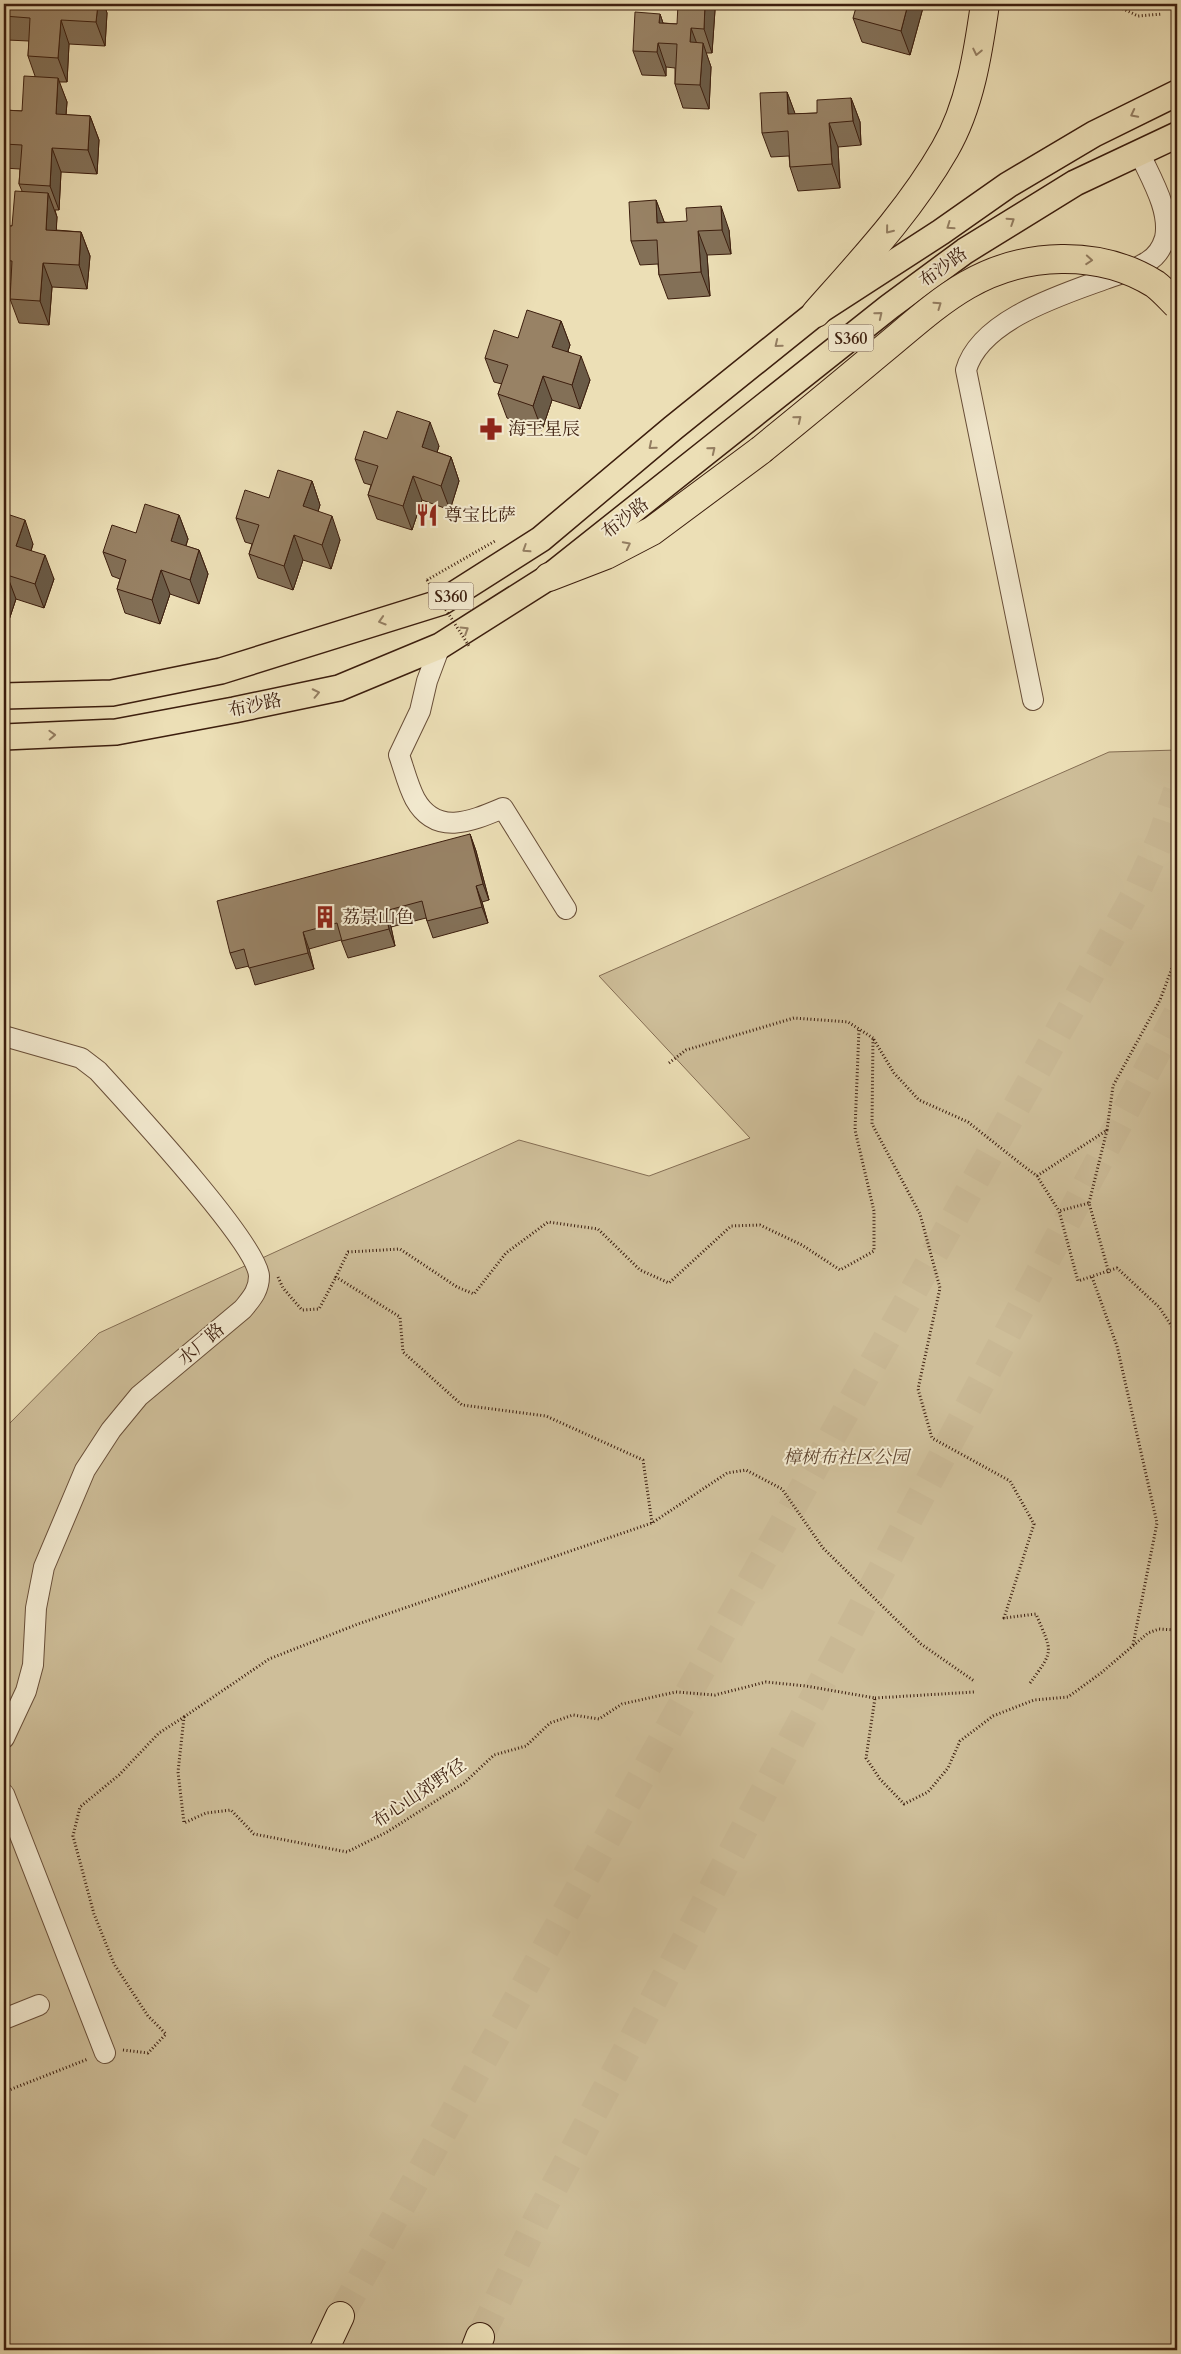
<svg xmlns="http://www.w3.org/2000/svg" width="1181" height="2354" font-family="Cardo,'Noto Serif SC',serif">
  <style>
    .green { fill: #cebe99; stroke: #856e54 }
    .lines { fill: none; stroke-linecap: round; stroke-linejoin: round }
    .highway-tunnel { stroke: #c9b894; stroke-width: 28; stroke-dasharray: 28 14; stroke-linecap: butt }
    .minor-casing { stroke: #684e38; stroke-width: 22 }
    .major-casing { stroke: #3c1e0e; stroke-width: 28 }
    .highway-casing { stroke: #3c1e0e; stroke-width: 30 }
    .path { stroke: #3c1e0e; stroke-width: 3; stroke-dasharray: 1 2.5; stroke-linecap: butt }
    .minor { stroke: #f3ead0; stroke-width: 20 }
    .major { stroke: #ecdfb6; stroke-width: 25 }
    .highway { stroke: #ecdfb6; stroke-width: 28 }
    .highway-bridge-casing { stroke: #3c1e0e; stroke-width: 30; stroke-linecap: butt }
    .path-bridge { stroke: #3c1e0e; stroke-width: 3; stroke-dasharray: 1 2.5; stroke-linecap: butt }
    .highway-bridge { stroke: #ecdfb6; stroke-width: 28 }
    .wall { fill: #837057; stroke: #3c1e0e }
    .shaded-wall { fill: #6a5b47; stroke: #3c1e0e }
    .building { fill: #988265; stroke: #3c1e0e }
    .oneway { stroke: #947e62 }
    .labels { text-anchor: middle; stroke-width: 4; stroke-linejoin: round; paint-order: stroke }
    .shield { fill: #f3ead0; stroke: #735b48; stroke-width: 1 }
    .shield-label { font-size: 16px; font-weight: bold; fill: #3c1e0e }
    .street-label { font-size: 18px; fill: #3c1e0e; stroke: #f3ead0 }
    .poi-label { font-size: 18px; fill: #3c1e0e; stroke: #f3ead0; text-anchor: start }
    .park-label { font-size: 18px; font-style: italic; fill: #604631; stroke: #f3ead0 }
  </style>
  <rect width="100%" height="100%" fill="#ecdfb6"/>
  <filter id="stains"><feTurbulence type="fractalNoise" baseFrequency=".004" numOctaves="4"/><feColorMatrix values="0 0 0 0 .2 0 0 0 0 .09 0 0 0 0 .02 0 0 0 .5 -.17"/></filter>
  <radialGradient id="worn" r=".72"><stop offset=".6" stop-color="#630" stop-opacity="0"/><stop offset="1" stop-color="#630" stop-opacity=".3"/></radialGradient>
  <!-- green -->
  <path class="green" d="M1177,750V2350H4V1429L99,1333L519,1140L649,1176L750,1138L599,976L1109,752Z"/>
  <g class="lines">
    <!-- highway-tunnel -->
    <g class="highway-tunnel">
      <path d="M340,2316L1137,891L1161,838L1177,791"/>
      <path d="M480,2337L537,2219L1177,1014"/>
    </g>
    <defs>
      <g id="minor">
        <path d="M440,646L427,681L420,711L399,755C404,769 408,786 415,799C436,837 472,821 503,808L566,909"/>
        <path d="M1033,700L966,370C980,320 1061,295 1105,279C1119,274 1135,270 1147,262C1156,257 1162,248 1165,238C1171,210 1150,177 1139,152"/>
        <path d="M4,1036L81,1058L98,1071C127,1103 257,1243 259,1276C259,1291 251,1299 243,1309L139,1396L111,1430L85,1470L44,1567L36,1608L33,1665L26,1691L4,1738"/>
        <path d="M4,1794L105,2053"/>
        <path d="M4,2019L39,2005"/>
      </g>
      <g id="major">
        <path d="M4,696L112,693L221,671L442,602L541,539L673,428L816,313L941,232L1008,185L1094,134L1177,93"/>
        <path d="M4,737L116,732L234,710L339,688L440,646L549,577L889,307L965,251L1075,183L1177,135"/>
      </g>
      <g id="highway">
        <path d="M816,313C862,261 910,210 945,149C970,106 978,53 985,4"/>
        <path d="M549,577L606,555L652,531L761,450"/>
        <path d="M324,2350L340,2316"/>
        <path d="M475,2350L480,2337"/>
      </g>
    </defs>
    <!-- minor casing -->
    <use href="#minor" class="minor-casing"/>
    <!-- major casing -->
    <use href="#major" class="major-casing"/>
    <!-- highway casing -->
    <use href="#highway" class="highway-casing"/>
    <!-- path -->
    <g class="path">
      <path d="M1113,4L1138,16L1162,14"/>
      <path d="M427,580L495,541"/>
      <path d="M669,1063L686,1050L794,1018L848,1022L873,1038"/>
      <path d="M1107,1130L1113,1086L1160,1000L1177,955"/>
      <path d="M1037,1176L1107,1130L1089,1203"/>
      <path d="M1109,1273L1089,1203L1059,1211L1078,1281L1117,1268L1159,1307L1177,1334"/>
      <path d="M278,1277L283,1288L302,1310L319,1309L336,1277"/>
      <path d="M1092,1277L1117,1346L1157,1523L1133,1645"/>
      <path d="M652,1523L643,1460L546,1416L462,1405L403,1352L400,1317L336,1277L348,1252L400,1249L457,1287L474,1294L506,1253L548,1222L598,1229L640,1270L669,1283L731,1226L760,1225L802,1245L840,1270L874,1251V1211L855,1130L859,1029"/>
      <path d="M1030,1683C1055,1649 1052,1653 1036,1614L1004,1618L1034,1524L1010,1481L932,1438L918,1389L940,1288L920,1214L872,1124L873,1038L894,1073L919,1100L968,1122L1021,1164L1037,1176L1059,1211"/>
      <path d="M875,1698L974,1692"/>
      <path d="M184,1717L269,1659L358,1624L652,1523L727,1473L746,1470L782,1489L823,1548L921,1644L974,1681"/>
      <path d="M123,2050L148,2053L166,2034L148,2016L114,1964L94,1914L73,1836L80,1807L119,1775L159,1733L184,1717L178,1772L184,1823L206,1813L231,1810L254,1834L347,1852L387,1832L464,1783L494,1755L526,1746L550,1723L573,1715L599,1719L622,1704L676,1692L715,1695L766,1682L806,1686L875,1698L866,1758L880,1779L904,1804L928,1792L948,1768L960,1741L993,1716L1034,1700L1068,1697L1101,1673L1148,1633L1159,1629L1177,1630"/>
      <path d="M4,2092L88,2059"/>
    </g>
    <!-- minor -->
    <use href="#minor" class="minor"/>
    <!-- major -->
    <use href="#major" class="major"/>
    <!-- highway -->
    <use href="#highway" class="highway"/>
    <defs>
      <path id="highway-bridge" d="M761,450C799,419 837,388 875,356C905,332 934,304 967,285C1024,252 1099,249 1155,284C1163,290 1170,298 1177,305"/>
    </defs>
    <!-- highway-bridge casing -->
    <use href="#highway-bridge" class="highway-bridge-casing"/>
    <!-- path-bridge -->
    <path class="path-bridge" d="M427,580L469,646"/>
    <!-- highway-bridge -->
    <use href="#highway-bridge" class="highway-bridge"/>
  </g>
  <!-- wall -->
  <g class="wall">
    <path d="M4,4H104L107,13L105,46L69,44L67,82H59L67,102L66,115L90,116L99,140L97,174L61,172L59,210H55L57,217L56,230L81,232L90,256L87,289L52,287L49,325L19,323L10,299L11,284H4V226H12L22,191L19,184L20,169L4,168V110L22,111L35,76L28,56L29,41L7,40L4,31Z"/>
    <path d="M924,4L910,55L862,42L853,18Z"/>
    <path d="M715,10L712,53H706L711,67L709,109L683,108L675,84V68L666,67V76L642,75L633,51L660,14L663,23L677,24Z"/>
    <path d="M787,92L795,114L817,113L851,98L860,122L861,145L838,147L840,188L798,191L790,167L789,156L771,157L762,133Z"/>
    <path d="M656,200L664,222L729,230L731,254L707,255L710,296L668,299L659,275L658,264L640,265L631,241Z"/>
    <path d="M561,321L570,345L568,351L590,380L580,409L552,400L542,430L507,418L498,394L502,384L494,382L485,358L518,338Z"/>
    <path d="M387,439L439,446L437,452L451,457L459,481L450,510L422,500L412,530L377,519L368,495L371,485L364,483L355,459Z"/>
    <path d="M312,481L320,505L318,511L340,540L331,569L303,560L293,590L258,578L249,554L252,544L245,542L236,518L269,498Z"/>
    <path d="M4,513L33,544L31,551L54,579L44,608L16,599L6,629L4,628Z"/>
    <path d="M179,515L188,539L186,546L199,550L208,574L199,604L170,594L160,624L125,613L117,589L120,579L112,576L103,552L136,533Z"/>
    <path d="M470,834L476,851L489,900L482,902L488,923L433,938L426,918L391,927L395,946L348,958L341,940L309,949L314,969L255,985L249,966L236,969L230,953Z"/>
  </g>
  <!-- shaded-wall -->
  <g class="shaded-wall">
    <path d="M98,4H104L107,13L105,46L96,22Z"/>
    <path d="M705,4H712L715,10L712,53L704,29Z"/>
    <path d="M908,4H924L910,55L901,31Z"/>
    <path d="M660,14L668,38L659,23Z"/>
    <path d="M61,20L69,44L67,82L58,58Z"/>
    <path d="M691,28L700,52L690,42Z"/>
    <path d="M658,43L666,67V76L657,52Z"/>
    <path d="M703,43L711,67L709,109L700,85Z"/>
    <path d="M58,78L67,102L64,138L56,114Z"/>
    <path d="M787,92L796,116L788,114Z"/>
    <path d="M851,98L860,122L861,145L853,121Z"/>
    <path d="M90,116L99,140L97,174L88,150Z"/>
    <path d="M829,123L838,147L840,188L832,164Z"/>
    <path d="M52,148L61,172L59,210L50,186Z"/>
    <path d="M48,193L57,217L55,254L46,230Z"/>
    <path d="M656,200L665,224L657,223Z"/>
    <path d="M721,206L729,230L731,254L722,230Z"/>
    <path d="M698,231L707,255L710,296L701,272Z"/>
    <path d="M81,232L90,256L87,289L79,265Z"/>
    <path d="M43,263L52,287L49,325L40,301Z"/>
    <path d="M561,321L570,345L561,371L552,347Z"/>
    <path d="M581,356L590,380L580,409L572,385Z"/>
    <path d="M543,376L552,400L542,430L533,406Z"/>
    <path d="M430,422L439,446L431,471L422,447Z"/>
    <path d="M451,457L459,481L450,510L441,486Z"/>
    <path d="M413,476L422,500L412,530L403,506Z"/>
    <path d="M312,481L320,505L312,531L303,506Z"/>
    <path d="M179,515L188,539L179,565L171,541Z"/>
    <path d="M332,516L340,540L331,569L322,545Z"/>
    <path d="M25,520L33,544L25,570L16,546Z"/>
    <path d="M294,535L303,560L293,590L284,566Z"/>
    <path d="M199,550L208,574L199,604L190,580Z"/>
    <path d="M45,555L54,579L44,608L35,584Z"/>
    <path d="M161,570L170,594L160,624L152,600Z"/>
    <path d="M7,575L16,599L6,629L4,623V585Z"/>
    <path d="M470,834L476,851L489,900L483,884Z"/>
    <path d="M476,886L482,902L488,923L482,907Z"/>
    <path d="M385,911L391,927L395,946L389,929Z"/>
    <path d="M303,932L309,949L314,969L308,953Z"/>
  </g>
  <!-- building -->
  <g class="building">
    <path d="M4,4H98L96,22L61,20L58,58L28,56L30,18L4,16Z"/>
    <path d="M678,4H705L704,29L691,28L690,42L703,43L700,85L675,84L677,44L658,43L657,52L633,51L635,12L660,14L659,23L677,24Z"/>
    <path d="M857,4H908L901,31L853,18Z"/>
    <path d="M24,76L58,78L56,114L90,116L88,150L52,148L50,186L19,184L22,145L4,144V110L22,111Z"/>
    <path d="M787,92L788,114L817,113V100L851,98L853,121L829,123L832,164L790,167L788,131L762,133L760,93Z"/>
    <path d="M15,191L48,193L46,230L81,232L79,265L43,263L40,301L10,299L12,261L4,260V226H12Z"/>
    <path d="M656,200L657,223L687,221L686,208L721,206L722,230L698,231L701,272L659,275L657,240L631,241L629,202Z"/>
    <path d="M527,310L561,321L552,347L581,356L572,385L543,376L533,406L498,394L508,365L485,358L494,330L518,338Z"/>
    <path d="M397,411L430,422L422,447L451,457L441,486L413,476L403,506L368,495L378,466L355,459L364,431L387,439Z"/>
    <path d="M278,470L312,481L303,506L332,516L322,545L294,535L284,566L249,554L259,525L236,518L245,490L269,498Z"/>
    <path d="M145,504L179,515L171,541L199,550L190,580L161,570L152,600L117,589L126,560L103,552L112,525L136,533Z"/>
    <path d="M4,513L25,520L16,546L45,555L35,584L7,575L4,585Z"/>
    <path d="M470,834L483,884L476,886L482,907L427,921L422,901L385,911L389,929L342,941L337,923L303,932L308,953L249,968L244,949L230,953L217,901Z"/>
  </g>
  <!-- one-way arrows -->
  <defs><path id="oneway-chevron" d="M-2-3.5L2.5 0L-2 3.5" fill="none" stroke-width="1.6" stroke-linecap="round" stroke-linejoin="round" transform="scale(1.25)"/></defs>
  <g class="oneway">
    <use href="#oneway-chevron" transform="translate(977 52) rotate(102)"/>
    <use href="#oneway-chevron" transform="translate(1134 114) rotate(153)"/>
    <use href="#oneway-chevron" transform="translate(1011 221) rotate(-33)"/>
    <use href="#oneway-chevron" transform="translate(950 226) rotate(145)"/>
    <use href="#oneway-chevron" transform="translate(889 230) rotate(129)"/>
    <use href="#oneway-chevron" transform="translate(1089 260) rotate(4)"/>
    <use href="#oneway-chevron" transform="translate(938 305) rotate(-35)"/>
    <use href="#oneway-chevron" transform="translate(879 315) rotate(-39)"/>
    <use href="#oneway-chevron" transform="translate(778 344) rotate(141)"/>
    <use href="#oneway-chevron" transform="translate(798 419) rotate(-39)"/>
    <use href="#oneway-chevron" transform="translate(652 446) rotate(140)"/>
    <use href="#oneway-chevron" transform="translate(712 450) rotate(-39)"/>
    <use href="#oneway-chevron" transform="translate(627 545) rotate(-27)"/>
    <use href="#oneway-chevron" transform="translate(526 549) rotate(147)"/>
    <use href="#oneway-chevron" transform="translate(382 621) rotate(163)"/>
    <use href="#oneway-chevron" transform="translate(465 630) rotate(-32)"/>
    <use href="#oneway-chevron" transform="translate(316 693) rotate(-12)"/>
    <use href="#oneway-chevron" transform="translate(52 735) rotate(-2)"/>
  </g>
  <!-- icons -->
  <defs>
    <symbol id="pharmacy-bare" viewBox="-9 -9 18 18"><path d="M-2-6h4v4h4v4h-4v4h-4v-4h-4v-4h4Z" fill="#8f2418" stroke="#f3ead0" stroke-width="2.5" paint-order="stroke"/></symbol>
    <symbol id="restaurant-bare" viewBox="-9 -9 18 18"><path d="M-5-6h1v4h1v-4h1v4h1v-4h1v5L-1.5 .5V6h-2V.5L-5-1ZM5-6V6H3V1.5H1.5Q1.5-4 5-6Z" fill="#8f2418" stroke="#f3ead0" stroke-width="2.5" paint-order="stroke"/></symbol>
    <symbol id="building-bare" viewBox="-9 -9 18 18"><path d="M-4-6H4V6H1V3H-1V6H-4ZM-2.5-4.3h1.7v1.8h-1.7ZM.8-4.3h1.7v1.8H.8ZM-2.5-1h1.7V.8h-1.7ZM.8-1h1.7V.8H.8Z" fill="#8f2418" stroke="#f3ead0" stroke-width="2.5" paint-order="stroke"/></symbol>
  </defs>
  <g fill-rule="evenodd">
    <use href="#pharmacy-bare" x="475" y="413" width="32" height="32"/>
    <use href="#restaurant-bare" x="411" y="499" width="32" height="32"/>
    <use href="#building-bare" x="309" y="901" width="32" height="32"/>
  </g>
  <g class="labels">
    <!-- shield labels -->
    <g class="shield">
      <rect x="828.5" y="324.5" width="45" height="27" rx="4"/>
      <rect x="428.5" y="582.5" width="45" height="27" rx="4"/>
    </g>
    <g class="shield-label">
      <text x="851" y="344">S360</text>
      <text x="451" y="602">S360</text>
    </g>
    <!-- street labels -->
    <g class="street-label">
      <text transform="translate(943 267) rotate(-36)" y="6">布沙路</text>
      <text transform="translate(625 518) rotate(-38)" y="6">布沙路</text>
      <text transform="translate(255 705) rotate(-12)" y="6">布沙路</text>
      <text transform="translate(201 1344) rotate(-40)" y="6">水厂路</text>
      <text transform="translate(419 1793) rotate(-34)" y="6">布心山郊野径</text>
    </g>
    <!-- poi labels -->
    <g class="poi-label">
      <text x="508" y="435">海王星辰</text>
      <text x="444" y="521">尊宝比萨</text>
      <text x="342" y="923">荔景山色</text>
    </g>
    <!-- park labels -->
    <g class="park-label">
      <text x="846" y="1463">樟树布社区公园</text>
    </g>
  </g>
  <!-- margin -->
  <rect width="1181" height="2354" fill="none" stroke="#ecdfb6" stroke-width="20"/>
  <rect x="5" y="5" width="1171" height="2344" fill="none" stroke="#3c1e0e" stroke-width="2.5"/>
  <rect x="10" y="10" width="1161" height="2334" fill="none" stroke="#3c1e0e"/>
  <rect width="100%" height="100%" filter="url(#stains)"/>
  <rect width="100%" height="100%" fill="url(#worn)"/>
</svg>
